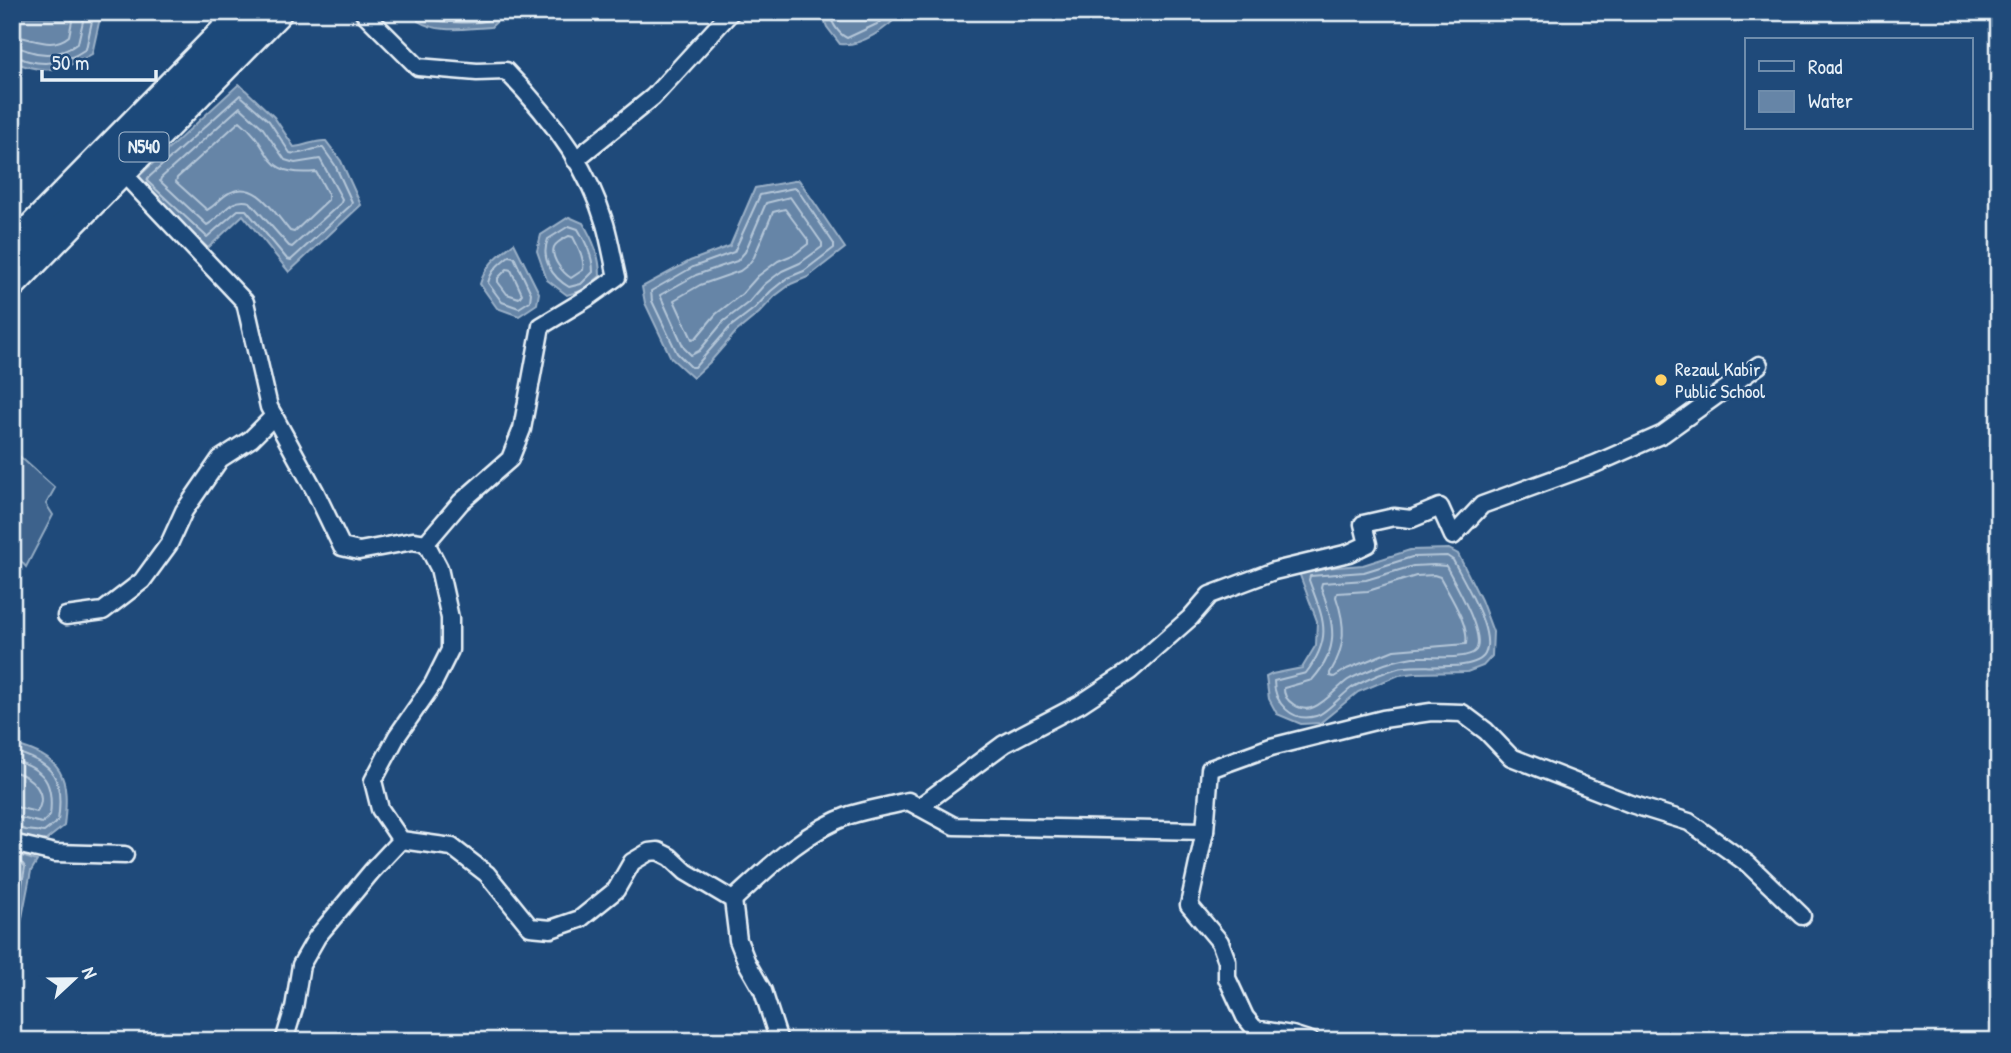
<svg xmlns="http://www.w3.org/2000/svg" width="2011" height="1053" font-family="'Patrick Hand',sans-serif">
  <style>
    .green { fill: #3c628c; stroke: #92aac2; stroke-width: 2 }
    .water { fill: #6685a7; stroke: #9ab0c7; stroke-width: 2 }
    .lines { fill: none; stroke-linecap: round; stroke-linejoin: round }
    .shore { stroke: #b4c6d8; stroke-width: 2 }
    .street-casing { stroke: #e8f1f8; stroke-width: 21 }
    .highway-casing { stroke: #e8f1f8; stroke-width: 35 }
    .street { stroke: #1f4a7a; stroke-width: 16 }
    .highway { stroke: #1f4a7a; stroke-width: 30 }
    .poi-dot { fill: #ffd166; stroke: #1f4a7a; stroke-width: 2.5 }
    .labels { text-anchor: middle; stroke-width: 6; stroke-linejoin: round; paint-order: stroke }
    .shield { fill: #1f4a7a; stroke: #acbfd2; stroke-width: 2 }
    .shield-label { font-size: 18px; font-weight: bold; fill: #e8f1f8 }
    .poi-label { font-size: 19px; fill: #e8f1f8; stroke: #1f4a7a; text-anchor: start }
  </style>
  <rect width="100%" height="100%" fill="#1f4a7a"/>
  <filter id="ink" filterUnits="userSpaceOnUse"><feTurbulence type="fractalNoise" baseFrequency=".0143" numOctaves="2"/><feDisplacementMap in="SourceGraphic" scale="14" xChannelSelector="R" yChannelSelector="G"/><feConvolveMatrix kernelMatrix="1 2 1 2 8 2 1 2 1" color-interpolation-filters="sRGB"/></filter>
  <g filter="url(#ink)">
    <!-- green -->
    <path class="green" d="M17,454L55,488L46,504L53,515L26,567L12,551V460Z"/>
    <!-- water -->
    <g class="water">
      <path d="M12,12H97L100,18L92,54C64,71 43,75 12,61Z"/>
      <path d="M418,12H507L491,27C467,28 438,34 418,21Z"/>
      <path d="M821,12H901C889,28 860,47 840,44L827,27Z"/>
      <path d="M239,84L274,117L294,147C306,146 315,140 326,141L341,161L361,205L289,272L243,215L208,248L135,180Z"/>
      <path d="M799,180L845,248L808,277L791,284L775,296L759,313L736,332L710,362L693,378L671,358L645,303L642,287L690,261L730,246L755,188Z"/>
      <path d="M569,217L583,223C593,240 600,256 600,276L584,290L567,295L547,280L537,251L541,235Z"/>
      <path d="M514,243L539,293L537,304L519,316L497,308L480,284C486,264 498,256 514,243Z"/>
      <path d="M1449,549L1458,554L1481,600L1493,632L1492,656L1483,666L1467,672L1416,673L1399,675L1358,692L1320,723L1301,724L1277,714L1269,699L1266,677L1272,674L1302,668L1316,645L1317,621L1298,570L1363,565L1410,550Z"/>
      <path d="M12,744C63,758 70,775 64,826L45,841L21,836L12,830Z"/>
      <path d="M12,853L37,861L31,871L12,969Z"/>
    </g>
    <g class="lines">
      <!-- shore -->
      <g class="shore">
        <path d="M425,12L426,17C434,23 478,24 488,20C492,18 494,15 497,12"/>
        <path d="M828,12C831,21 838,34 847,38L877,24L892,12"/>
        <path d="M12,36C32,37 51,51 69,36L72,21V12"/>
        <path d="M12,47C19,47 23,49 29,51C46,57 64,54 78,43L83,21L82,12"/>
        <path d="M12,55C18,56 23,60 29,61C50,66 69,61 86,49L92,21L91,12"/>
        <path d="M240,95L269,121L290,153C303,156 312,147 323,148L335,165L352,202L351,205L291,260L287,259L246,210H238L207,237L147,181L148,178Z"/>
        <path d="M240,107L262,127L285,160L295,163L320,159L342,199L341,203L292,247L289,246L250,202C230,196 222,217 207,225L160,181L161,178Z"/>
        <path d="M240,121C275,149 260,177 316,172L328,194V200L294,232L290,231C275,214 256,178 229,193C221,197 215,206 207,210L176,182L177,178Z"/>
        <path d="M794,188L797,189L834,244V248L804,271L787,278L771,291L755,308L730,327L695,367H691L677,353L652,301L651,291L693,267L734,252L760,195Z"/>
        <path d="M790,197L822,243V247L800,263L782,271L765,284L749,302L724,321L699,351L691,355L684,348L660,295L696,275L737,261L745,252L766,203Z"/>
        <path d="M785,209L808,240V244L795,254L778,261L758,276L742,294L716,314L696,338L692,339L674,300L700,285L740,271L748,265L754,257L773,212Z"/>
        <path d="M569,226L578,229C586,242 593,256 593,272L581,284L569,287C552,277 540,259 548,239Z"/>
        <path d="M569,236L573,237C578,247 585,259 583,270L571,278C563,273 550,258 554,247C556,242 565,238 569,236Z"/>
        <path d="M509,256L514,257L531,293L530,301L519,308L502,302L488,283C491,270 499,264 509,256Z"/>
        <path d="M507,269L511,270L522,294L519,298L507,294L498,282V278Z"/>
        <path d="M1412,557L1447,556L1453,560C1463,580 1496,632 1485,654C1475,673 1418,663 1398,668C1384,672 1366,680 1353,687C1342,694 1327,713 1316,716C1292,723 1274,703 1274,681L1306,673C1334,636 1323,619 1309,580L1310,576L1364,572Z"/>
        <path d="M1434,565L1446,566C1454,581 1486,635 1476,650C1469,661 1426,656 1413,657C1400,659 1389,662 1377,667C1368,671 1357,675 1348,680C1337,688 1326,702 1314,707C1301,713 1283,701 1284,688L1312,680C1341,648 1334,624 1321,587L1322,583L1366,580L1413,566Z"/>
        <path d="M1434,575L1440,577C1449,594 1470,626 1466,644L1394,650L1347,669L1334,677L1330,676V673C1346,646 1346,626 1336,597L1337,593L1368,591L1416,576Z"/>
        <path d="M12,751C55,763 64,779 58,821L44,832L25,830L12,825"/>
        <path d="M12,760C45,769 54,783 50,816L42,823L12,816"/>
        <path d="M12,771C31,776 49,792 37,812L12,806"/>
        <path d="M12,860L23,864L25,867L12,940"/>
      </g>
      <defs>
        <g id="street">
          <path d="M363,12L418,67L477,72L506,71C548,114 588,165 605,224C610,241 613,260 617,277L589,297L541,326L522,429L510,459L461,502L426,543"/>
          <path d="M575,160L653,97L731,12"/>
          <path d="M121,171L245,302L269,407L315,491L342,547L359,551L413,541L426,543L439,568L450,618V650L433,684L397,736L373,781L380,809L401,840L452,847L487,874L530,927L551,929L580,919L616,890L632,862L649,852L658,851L670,857L686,872L733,900L738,940L747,963L763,991L779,1041"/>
          <path d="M66,616L103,611L142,581L169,544L184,511L220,459L251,439L274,416"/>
          <path d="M919,807L1004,744L1080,704L1130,671L1190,618L1210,595L1274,571L1349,553L1368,544L1363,524L1394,517L1411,519L1440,507L1453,536L1482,505L1595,464L1663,434L1759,365"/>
          <path d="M12,843L55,853L125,855"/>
          <path d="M733,900C768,868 805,831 850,815C869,809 889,806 908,801L954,826L1205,831"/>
          <path d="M284,1041L294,1008L301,965L317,937L372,871L401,840"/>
          <path d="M1311,1041L1292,1035L1255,1029L1245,1017L1227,978V961L1220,942L1189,905L1205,831L1210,769L1271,747L1383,719L1431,712L1462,713L1486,731L1511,757L1631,804L1689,822L1748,864L1802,916"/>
        </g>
        <g id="highway">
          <path d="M12,250L245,12"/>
          <path d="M12,282L276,12"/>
        </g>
      </defs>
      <!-- street casing -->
      <use href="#street" class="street-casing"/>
      <!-- highway casing -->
      <use href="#highway" class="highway-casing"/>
      <!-- street -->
      <use href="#street" class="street"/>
      <!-- highway -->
      <use href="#highway" class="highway"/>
    </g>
  </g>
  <!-- markers -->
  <circle class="poi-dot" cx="1661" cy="380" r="7"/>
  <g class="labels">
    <!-- shield labels -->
    <rect class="shield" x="119.5" y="132.5" width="49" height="29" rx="5"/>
    <g class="shield-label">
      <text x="144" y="153">N540</text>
    </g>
    <!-- poi labels -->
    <g class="poi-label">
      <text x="1675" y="376">Rezaul Kabir<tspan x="1675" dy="22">Public School</tspan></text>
    </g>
  </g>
  <!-- margin -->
  <rect width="2011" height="1053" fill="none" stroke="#1f4a7a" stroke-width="42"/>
  <rect x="21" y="21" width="1969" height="1011" fill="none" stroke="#e8f1f8" stroke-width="2.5" filter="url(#ink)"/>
  <!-- legend -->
  <rect x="1745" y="38" width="228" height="91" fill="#1f4a7a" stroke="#6f8dac" stroke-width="2"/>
  <rect x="1759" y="61" width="35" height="10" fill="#1f4a7a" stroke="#6f8dac" stroke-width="2"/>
  <text x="1808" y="74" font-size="21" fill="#e8f1f8">Road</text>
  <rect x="1759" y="91" width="35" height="21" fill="#6685a7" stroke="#6f8dac" stroke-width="2"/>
  <text x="1808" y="108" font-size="21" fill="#e8f1f8">Water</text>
  <!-- north arrow -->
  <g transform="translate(74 979) rotate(68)" stroke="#1f4a7a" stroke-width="5" paint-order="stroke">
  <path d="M0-5L12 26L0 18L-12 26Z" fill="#e8f1f8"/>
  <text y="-10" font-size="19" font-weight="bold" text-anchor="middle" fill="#e8f1f8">N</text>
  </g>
  <!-- scale -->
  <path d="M42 70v10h114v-10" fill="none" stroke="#e8f1f8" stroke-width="3.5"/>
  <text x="52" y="70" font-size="21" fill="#e8f1f8" stroke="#1f4a7a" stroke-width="5" paint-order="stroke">50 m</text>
</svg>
